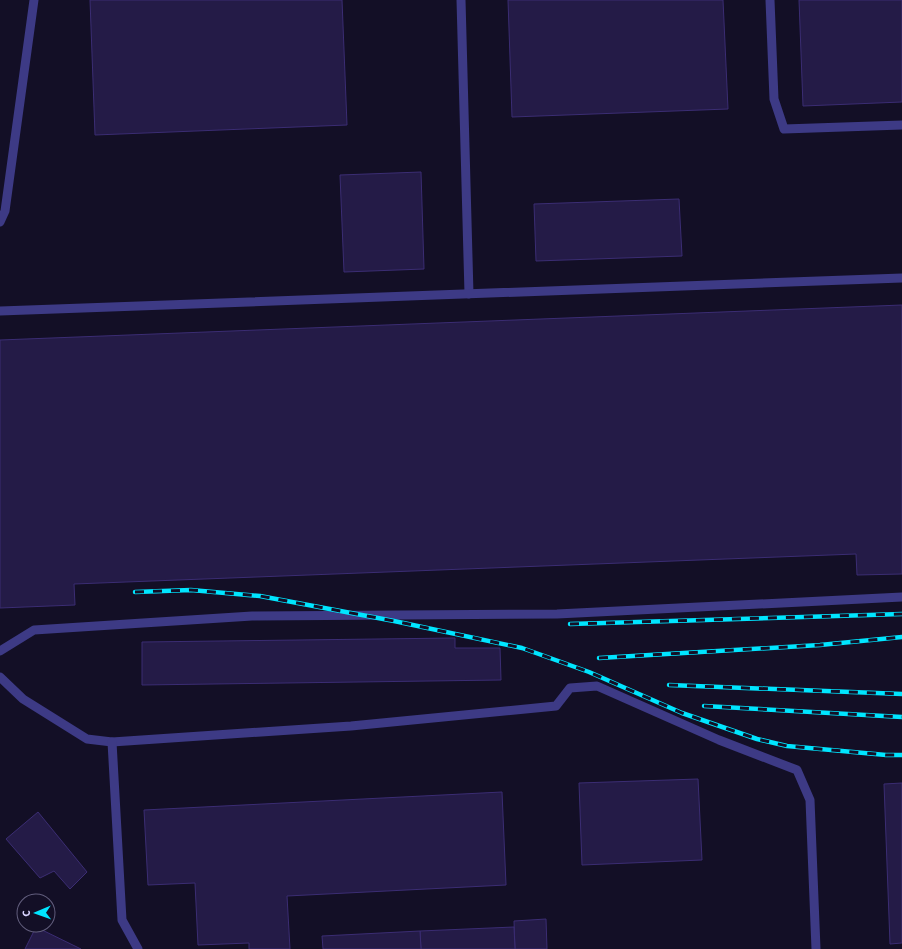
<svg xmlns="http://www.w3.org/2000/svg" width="902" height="949" font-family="'Source Sans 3',sans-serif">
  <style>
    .building { fill: #241b47; stroke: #3b2d73 }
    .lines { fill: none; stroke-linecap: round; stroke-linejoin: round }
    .lane { stroke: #3d3a85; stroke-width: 9 }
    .rail-casing { stroke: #00e5ff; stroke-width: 4.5 }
    .rail { stroke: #130f26; stroke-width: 3; stroke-dasharray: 9; stroke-linecap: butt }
  </style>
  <rect width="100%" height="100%" fill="#130f26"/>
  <!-- building -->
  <g class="building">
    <path d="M90,0H342L347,125L95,135Z"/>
    <path d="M508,0H723L728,109L512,117Z"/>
    <path d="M799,0H902V102L803,106Z"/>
    <path d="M421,172L424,269L344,272L340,175Z"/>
    <path d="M679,199L682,256L536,261L534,204Z"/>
    <path d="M902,305V574L857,575L856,554L74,584L75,605L0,608V340Z"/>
    <path d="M455,638V648H500L501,680L142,685V642Z"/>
    <path d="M698,779L702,860L582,865L579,783Z"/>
    <path d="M902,783V943L890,944L884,784Z"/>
    <path d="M502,792L506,885L287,896L290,949H249V943L198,945L195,883L148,885L144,810Z"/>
    <path d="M38,812L87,872L70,889L54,871L40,878L6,839Z"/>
    <path d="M546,919L547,949H515L514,921Z"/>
    <path d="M36,927L81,949H25Z"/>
    <path d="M514,927L515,949H421L420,931Z"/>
    <path d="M420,931L421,949H323L322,936Z"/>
  </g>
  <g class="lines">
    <!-- lane -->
    <g class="lane">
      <path d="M461,0L469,294"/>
      <path d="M770,0L774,99L784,129L902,125"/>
      <path d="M0,222L5,211L34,0"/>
      <path d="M0,311L902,278"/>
      <path d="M0,651L34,630L252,616L557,614L902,597"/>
      <path d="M0,677L23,699L87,739L112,742L351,726L556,706L570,688L597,686L719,740L797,770L810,800L816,949"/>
      <path d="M112,742L122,920L138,949"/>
    </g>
    <defs>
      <g id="rail">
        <path d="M135,592L191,590L260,596L394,621L522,648L589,672L682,713L757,739L787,746L886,755H902"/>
        <path d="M570,624L902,614"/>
        <path d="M599,658L820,645L902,637"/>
        <path d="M669,685L902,694"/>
        <path d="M704,706L902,717"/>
      </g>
    </defs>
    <!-- rail casing -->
    <use href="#rail" class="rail-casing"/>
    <!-- rail -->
    <use href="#rail" class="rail"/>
  </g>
  <!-- north arrow -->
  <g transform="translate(36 913) rotate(268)"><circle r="19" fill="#130f26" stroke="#625e7d"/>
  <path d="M0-3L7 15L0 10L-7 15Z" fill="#00e5ff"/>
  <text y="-6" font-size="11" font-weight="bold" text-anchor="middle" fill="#d9d4ff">С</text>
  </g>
</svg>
